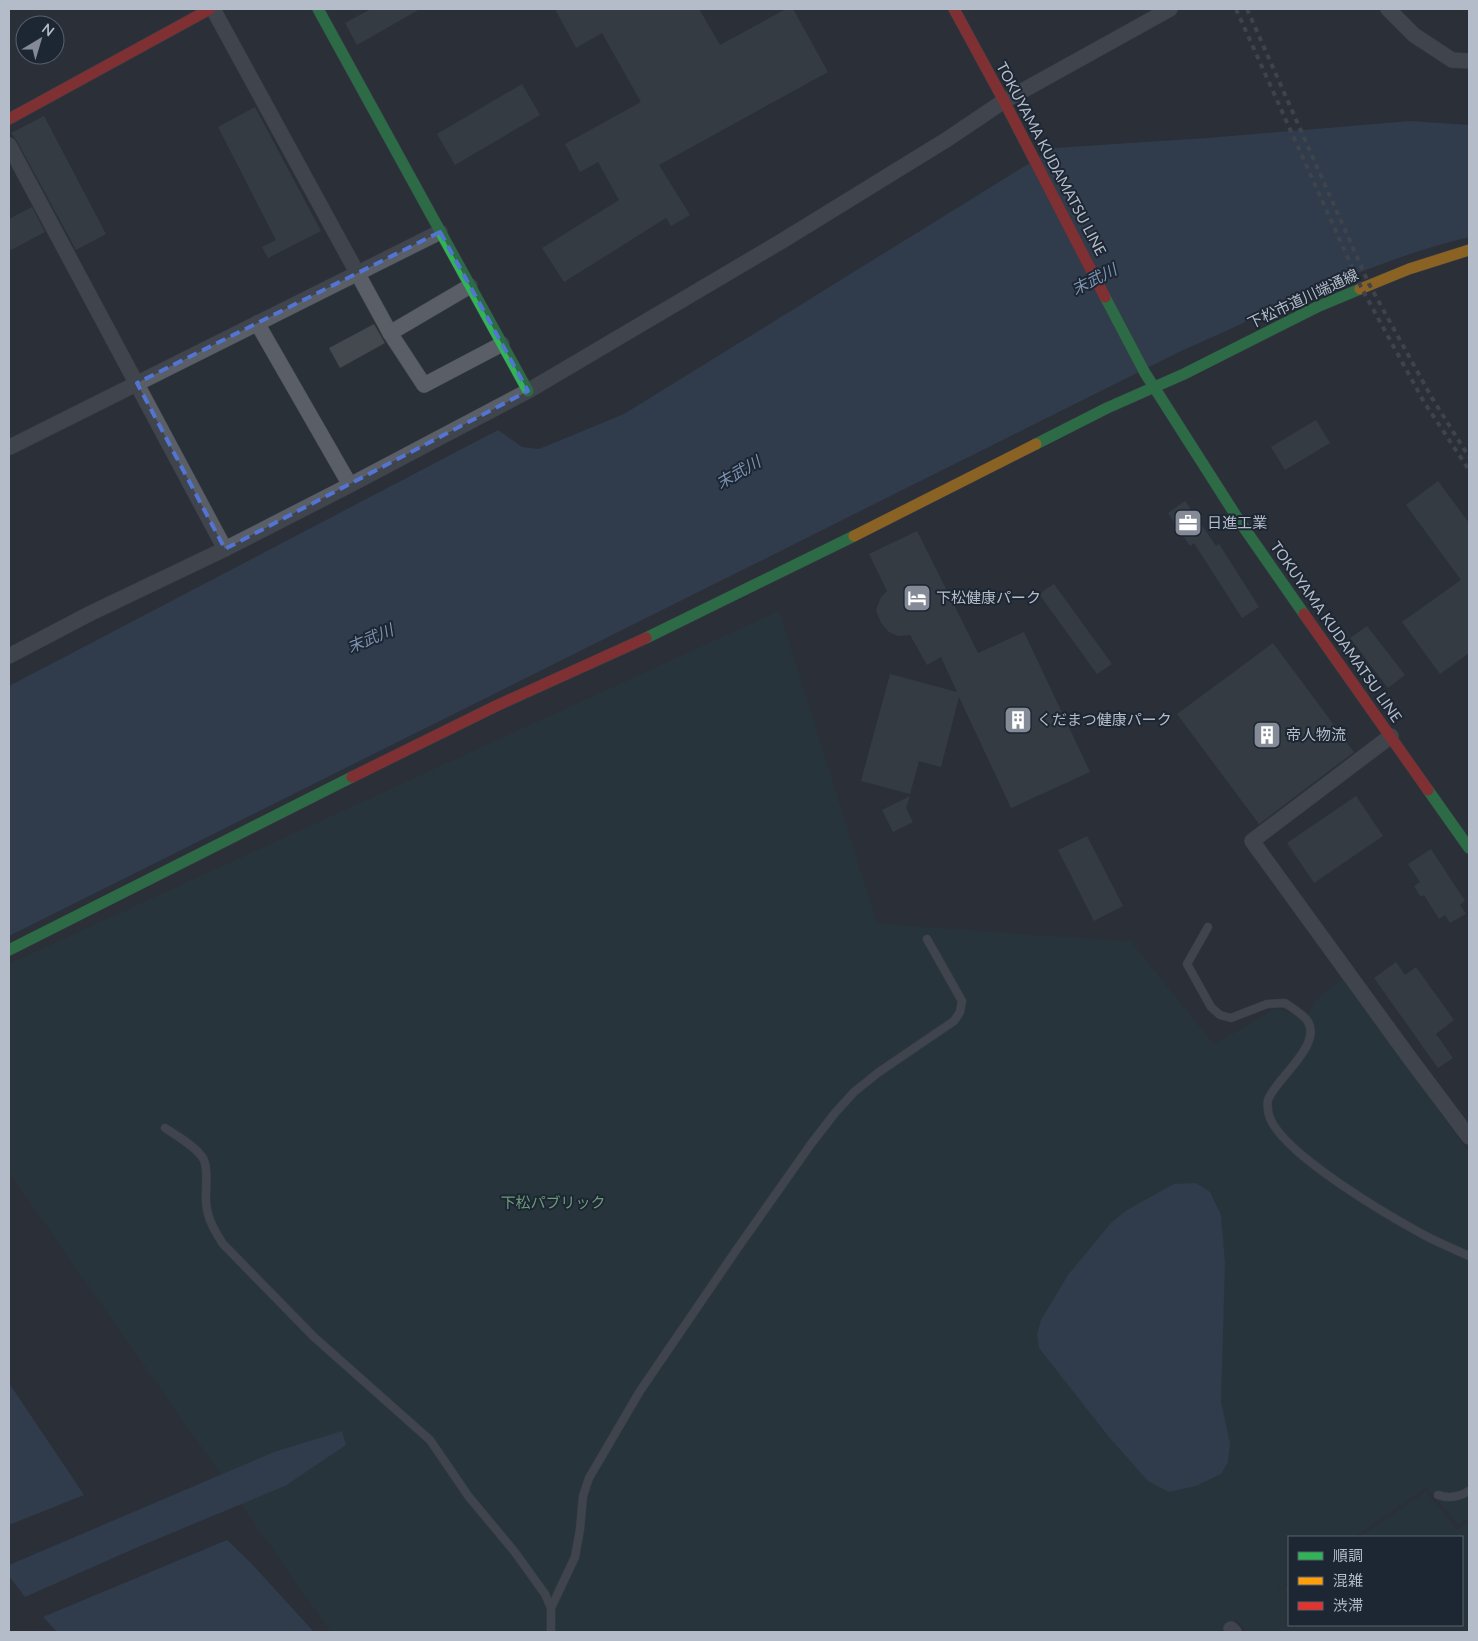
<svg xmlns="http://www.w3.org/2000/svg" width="1478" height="1641" font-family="Lato,'Noto Sans JP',sans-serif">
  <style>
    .green { fill: #273a3e }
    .water { fill: #384963 }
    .building { fill: #444950 }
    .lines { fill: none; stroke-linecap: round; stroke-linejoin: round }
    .lane-casing { stroke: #484c53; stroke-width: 9 }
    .street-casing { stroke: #484c53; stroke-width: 16 }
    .fast-casing { stroke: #484c53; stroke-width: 12 }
    .slow-casing { stroke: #484c53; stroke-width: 12 }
    .jam-casing { stroke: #484c53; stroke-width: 12 }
    .lane { stroke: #5a5e66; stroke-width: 8 }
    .street { stroke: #5a5e66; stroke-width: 15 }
    .fast { stroke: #30b455; stroke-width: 11 }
    .slow { stroke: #ff9f0a; stroke-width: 11 }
    .jam { stroke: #e5322d; stroke-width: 11 }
    .rail { stroke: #595d64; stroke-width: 4; stroke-dasharray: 5 5; stroke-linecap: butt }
    .marked { fill: none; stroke: #5274d3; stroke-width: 4; stroke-dasharray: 10 6; stroke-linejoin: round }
    .labels { text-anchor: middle; stroke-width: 4; stroke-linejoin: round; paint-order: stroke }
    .street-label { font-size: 15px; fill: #b4bcc9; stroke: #1d2633 }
    .poi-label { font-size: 15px; fill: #b4bcc9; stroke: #1d2633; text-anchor: start }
    .park-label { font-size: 15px; fill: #6b9a76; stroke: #1d2633 }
    .water-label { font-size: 16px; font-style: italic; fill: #7c92b1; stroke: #1d2633 }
  </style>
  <rect width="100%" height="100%" fill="#2a3038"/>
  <!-- green -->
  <path class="green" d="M779,611L877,924L1131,942L1214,1045L1276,1008L1305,1019L1317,1000L1345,978L1469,1153V1518L1459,1525L1426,1487L1354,1537H1289V1582L1266,1599L1289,1584V1625H1462V1537H1359L1426,1492L1457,1530L1469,1522V1632H1247L1236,1619L1219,1632H331L9,1172V964Z"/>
  <!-- water -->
  <g class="water">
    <path d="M1410,121L1469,125V237C1369,261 1275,310 1181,351L9,936V686L498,430L522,447L539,449L624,414L1054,148L1207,138Z"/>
    <path d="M1196,1183L1210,1192L1221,1215L1225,1263L1221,1402L1230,1443L1228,1462L1221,1474L1196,1486L1169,1492L1148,1481L1109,1437L1039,1348L1037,1334L1041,1320L1068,1275L1111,1223L1127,1210L1174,1184Z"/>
    <path d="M9,1383L84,1495L9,1525Z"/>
    <path d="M342,1431L346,1445L285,1486L138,1547L25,1597L9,1576V1565L274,1452Z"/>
    <path d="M227,1540L251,1563L314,1632H57L43,1617Z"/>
  </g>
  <!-- building -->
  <g class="building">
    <path d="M371,9H420L357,45L345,23Z"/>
    <path d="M555,9H699L720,45L786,9H793L828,72L659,165L690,215L671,226L666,218L564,282L542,248L619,200L598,162L580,172L565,144L641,102L602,33L576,48Z"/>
    <path d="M522,84L540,115L455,165L437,134Z"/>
    <path d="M255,107L321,231L268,258L262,247L276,240L218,127Z"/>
    <path d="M44,116L106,234L76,250L17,141L11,133Z"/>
    <path d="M32,207L45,232L9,251V219Z"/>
    <path d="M374,324L385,343L340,368L329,348Z"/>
    <path d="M1316,420L1330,443L1285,470L1271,447Z"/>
    <path d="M1438,481L1469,523V653L1440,674L1402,622L1461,580L1406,505Z"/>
    <path d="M1185,501L1216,546L1219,544L1259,607L1242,618L1194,543L1190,546L1168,513Z"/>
    <path d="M917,531L978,653L1024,632L1090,772L1011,808L959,697L941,767L919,761L910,794L861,781L890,674L957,692L941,657L927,665L910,635L898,636L889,632L881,623L876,610L881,597L887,591L869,554Z"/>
    <path d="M1054,584L1112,664L1097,674L1039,594Z"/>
    <path d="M1367,626L1405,675L1388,688L1350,638Z"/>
    <path d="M1273,643L1354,752L1259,824L1177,714Z"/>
    <path d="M910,796L906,808L913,822L893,832L882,810Z"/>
    <path d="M1356,796L1383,836L1314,883L1287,843Z"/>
    <path d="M1087,836L1123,906L1094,921L1058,850Z"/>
    <path d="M1431,849L1465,901L1460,905L1466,914L1450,923L1445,915L1439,919L1424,895L1421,897L1414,886L1420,882L1408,864Z"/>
    <path d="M1396,962L1405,975L1416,967L1454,1020L1436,1034L1453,1058L1438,1068L1374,978Z"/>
  </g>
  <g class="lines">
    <defs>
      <g id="lane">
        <path d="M1208,927L1187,964L1211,1007L1220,1015L1231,1018L1267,1004L1285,1003C1292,1008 1301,1013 1306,1019C1326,1043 1275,1079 1268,1100C1267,1104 1268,1112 1269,1115C1279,1152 1389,1216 1424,1235C1439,1243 1454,1249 1469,1256"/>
        <path d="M165,1128C176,1135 198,1148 204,1160C208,1171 206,1182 206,1194C205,1214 212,1227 223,1244L314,1337L430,1440L469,1497L514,1551L545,1594L551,1608"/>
        <path d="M1438,1495C1449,1499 1459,1497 1469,1491"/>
        <path d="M551,1632V1608L575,1557L580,1529L583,1496L589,1478L640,1391L737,1249L811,1144L835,1113L854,1092L879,1072L954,1021L960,1012L962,1001L927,939"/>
      </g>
      <g id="street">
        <path d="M213,9L390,333L424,385L502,344"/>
        <path d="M1388,9L1414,35L1452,60L1469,61"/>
        <path d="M9,145L225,549"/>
        <path d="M257,323L350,485"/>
        <path d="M390,333L470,286"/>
        <path d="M10,447L440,232"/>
        <path d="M9,656L89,614L225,549L350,485L528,391L782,241L946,140L1004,101L1170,9"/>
        <path d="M1391,736L1252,841L1409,1057L1469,1137"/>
        <path d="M1231,1629L1234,1632"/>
      </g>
      <g id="fast">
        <path d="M318,9L528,391"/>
        <path d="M1105,297L1145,373L1240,522L1304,614"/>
        <path d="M1036,444L1107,408L1184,374L1317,307L1360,289"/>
        <path d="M646,638L854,536"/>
        <path d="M1428,790L1469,848"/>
        <path d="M9,950L352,777"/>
      </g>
      <g id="slow">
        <path d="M1360,289L1409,269L1469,250"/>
        <path d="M854,536L1036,444"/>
      </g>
      <g id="jam">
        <path d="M954,9L1004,101L1105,297"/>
        <path d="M9,119L210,9"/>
        <path d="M1304,614L1428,790"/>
        <path d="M352,777L496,706L646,638"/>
      </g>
    </defs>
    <!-- lane casing -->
    <use href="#lane" class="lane-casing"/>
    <!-- street casing -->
    <use href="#street" class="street-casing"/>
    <!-- fast casing -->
    <use href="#fast" class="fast-casing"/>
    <!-- slow casing -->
    <use href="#slow" class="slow-casing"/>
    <!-- jam casing -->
    <use href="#jam" class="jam-casing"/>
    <!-- lane -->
    <use href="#lane" class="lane"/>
    <!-- street -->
    <use href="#street" class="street"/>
    <!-- fast -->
    <use href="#fast" class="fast"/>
    <!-- slow -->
    <use href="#slow" class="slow"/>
    <!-- jam -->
    <use href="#jam" class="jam"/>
    <!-- rail -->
    <g class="rail">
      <path d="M1236,9L1361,287L1424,402L1469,470"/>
      <path d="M1247,9L1369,284L1432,398L1469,457"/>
    </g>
  </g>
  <!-- marked area -->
  <path d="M0 0H1478V1641H0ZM440,232L528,391L225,549L137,383Z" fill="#2a3038" fill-opacity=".55" fill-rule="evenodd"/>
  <path class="marked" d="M440,232L528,391L225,549L137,383Z"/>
  <!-- icons -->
  <defs>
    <symbol id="office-square" viewBox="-11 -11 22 22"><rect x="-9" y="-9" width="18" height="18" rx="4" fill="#848b96" stroke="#1d2633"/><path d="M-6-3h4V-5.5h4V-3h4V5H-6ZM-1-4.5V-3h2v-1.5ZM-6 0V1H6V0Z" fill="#fff"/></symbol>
    <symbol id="hotel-square" viewBox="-11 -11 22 22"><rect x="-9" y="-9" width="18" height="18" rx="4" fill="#848b96" stroke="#1d2633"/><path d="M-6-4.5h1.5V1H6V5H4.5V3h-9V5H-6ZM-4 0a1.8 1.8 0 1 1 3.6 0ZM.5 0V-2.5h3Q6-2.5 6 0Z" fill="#fff"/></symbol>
    <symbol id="building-square" viewBox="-11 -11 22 22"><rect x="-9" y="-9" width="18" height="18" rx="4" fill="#848b96" stroke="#1d2633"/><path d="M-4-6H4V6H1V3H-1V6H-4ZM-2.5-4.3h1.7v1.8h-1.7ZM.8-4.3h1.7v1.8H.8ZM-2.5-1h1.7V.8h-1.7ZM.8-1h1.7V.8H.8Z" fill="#fff"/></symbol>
  </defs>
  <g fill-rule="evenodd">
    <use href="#office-square" x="1172" y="507" width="32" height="32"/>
    <use href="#hotel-square" x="901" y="582" width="32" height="32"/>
    <use href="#building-square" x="1002" y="704" width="32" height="32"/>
    <use href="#building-square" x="1251" y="719" width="32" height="32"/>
  </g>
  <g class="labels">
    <!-- street labels -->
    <g class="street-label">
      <text transform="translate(1051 159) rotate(62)" y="5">TOKUYAMA KUDAMATSU LINE</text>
      <text transform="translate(1303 299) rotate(-25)" y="5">下松市道川端通線</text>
      <text transform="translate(1336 632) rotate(55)" y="5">TOKUYAMA KUDAMATSU LINE</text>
    </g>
    <!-- poi labels -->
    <g class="poi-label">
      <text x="1207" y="528">日進工業</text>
      <text x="936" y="603">下松健康パーク</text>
      <text x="1037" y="725">くだまつ健康パーク</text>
      <text x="1286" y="740">帝人物流</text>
    </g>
    <!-- park labels -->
    <g class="park-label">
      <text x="553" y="1208">下松パブリック</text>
    </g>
    <!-- water labels -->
    <g class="water-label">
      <text transform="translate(1094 279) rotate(-27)" y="6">末武川</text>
      <text transform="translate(738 472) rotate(-30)" y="6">末武川</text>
      <text transform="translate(370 638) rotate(-23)" y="6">末武川</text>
    </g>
  </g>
  <!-- border -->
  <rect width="1478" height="1641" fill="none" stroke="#b4bcc9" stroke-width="20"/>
  <!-- legend -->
  <rect x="1288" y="1536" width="175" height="90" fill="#1d2633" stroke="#59626f"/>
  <rect x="1298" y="1552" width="25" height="8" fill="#30b455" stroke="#59626f"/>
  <text x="1333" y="1561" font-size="15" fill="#b4bcc9">順調</text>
  <rect x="1298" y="1577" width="25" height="8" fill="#ff9f0a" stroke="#59626f"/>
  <text x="1333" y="1586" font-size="15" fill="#b4bcc9">混雑</text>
  <rect x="1298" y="1602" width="25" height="8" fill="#e5322d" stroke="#59626f"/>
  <text x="1333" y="1611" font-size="15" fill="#b4bcc9">渋滞</text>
  <!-- north arrow -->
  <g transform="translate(40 40) rotate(38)"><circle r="24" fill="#1d2633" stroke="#59626f"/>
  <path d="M0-4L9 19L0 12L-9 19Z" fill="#848b96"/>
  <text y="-8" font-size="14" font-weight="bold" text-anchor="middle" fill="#b4bcc9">N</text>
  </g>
</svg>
